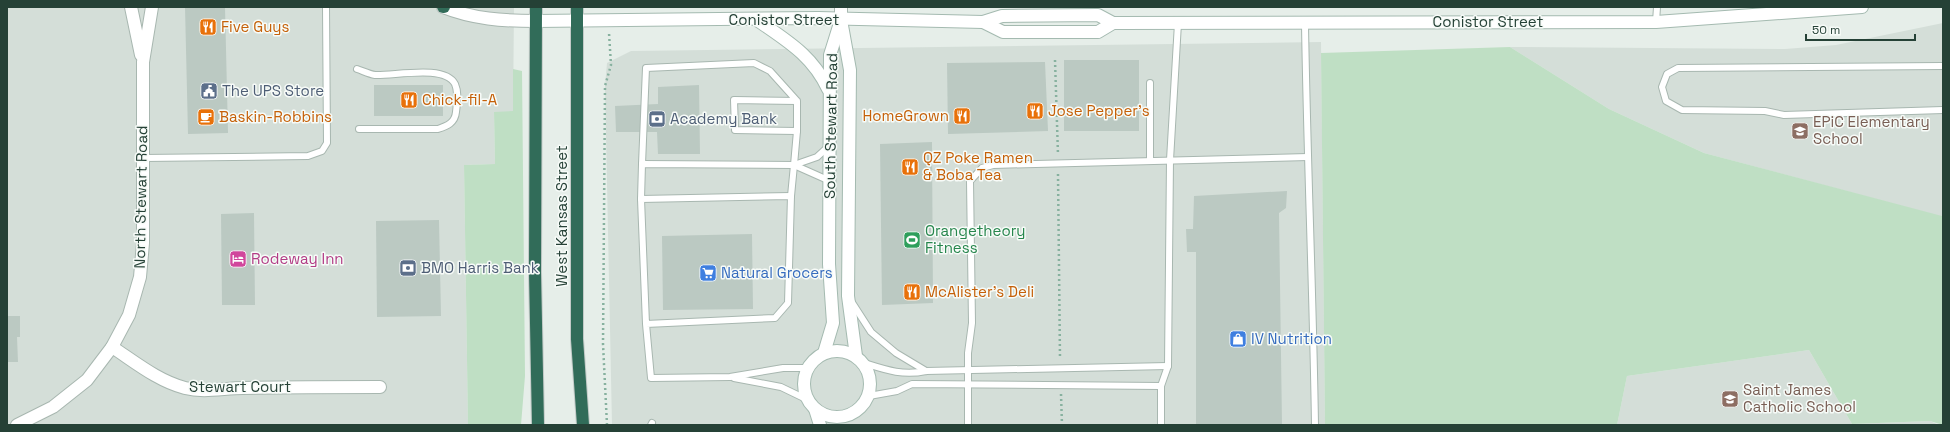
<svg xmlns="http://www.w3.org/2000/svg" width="1950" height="432" font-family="'Space Grotesk',sans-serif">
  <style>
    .built { fill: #d4ded8 }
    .green { fill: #bfdfc4 }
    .building { fill: #bbc9c2 }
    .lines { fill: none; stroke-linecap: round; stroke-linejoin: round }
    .lane-casing { stroke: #a8b7b0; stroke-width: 8 }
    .street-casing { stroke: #a8b7b0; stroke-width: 14 }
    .secondary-casing { stroke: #a4bab0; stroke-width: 14 }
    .highway-casing { stroke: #c2cac7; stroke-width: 14 }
    .path { stroke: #87b19f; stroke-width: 2.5; stroke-dasharray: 2 3; stroke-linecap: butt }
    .lane { stroke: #fff; stroke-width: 6 }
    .street { stroke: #fff; stroke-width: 12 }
    .secondary { stroke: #fff; stroke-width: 12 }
    .highway { stroke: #316c59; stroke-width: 12 }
    .labels { text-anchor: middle; stroke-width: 3; stroke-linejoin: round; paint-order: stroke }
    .street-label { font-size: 15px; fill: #254136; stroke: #f7fbf8 }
    .food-label { font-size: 15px; fill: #c56008; stroke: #f7fbf8; text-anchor: start }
    .service-label { font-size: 15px; fill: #4e5e75; stroke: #f7fbf8; text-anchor: start }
    .education-label { font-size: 15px; fill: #785e54; stroke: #f7fbf8; text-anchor: start }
    .leisure-label { font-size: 15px; fill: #27864d; stroke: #f7fbf8; text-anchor: start }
    .hotel-label { font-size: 15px; fill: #b23c85; stroke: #f7fbf8; text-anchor: start }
    .shop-label { font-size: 15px; fill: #366cbe; stroke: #f7fbf8; text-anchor: start }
  </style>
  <rect width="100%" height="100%" fill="#e6eee9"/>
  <!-- built -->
  <g class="built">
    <path d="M7,7H514L513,112H494L495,164L464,165L468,425H7Z"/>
    <path d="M1943,23V217L1704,153L1609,109L1510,47L1785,49L1836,45Z"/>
    <path d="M1321,42L1325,425H612L605,86L607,63L631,51Z"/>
    <path d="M1809,350L1852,424L1930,421L1939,425H1617L1627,376Z"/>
  </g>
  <!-- green -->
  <g class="green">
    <path d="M1510,47L1609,109L1704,153L1942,216L1943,425L1930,421L1852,424L1809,350L1627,376L1617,425H1325L1321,53Z"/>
    <path d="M513,69L522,71L525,376L521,425H468L464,165L495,164L494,112L513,111Z"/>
  </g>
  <!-- building -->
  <g class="building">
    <path d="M185,7H225L228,133L188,134Z"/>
    <rect x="1064" y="60" width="75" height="71"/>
    <path d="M1045,62L1048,131L948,134L947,63Z"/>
    <rect x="374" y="85" width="69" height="31"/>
    <path d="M699,85L700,154H658L657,132H616L615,106L658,104V87Z"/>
    <path d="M932,142L933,303L882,305L880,144Z"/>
    <path d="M1287,191L1286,208L1279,213L1282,425H1196V252H1187L1186,229H1193L1194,196Z"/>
    <path d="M254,213L255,305H222L221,214Z"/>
    <path d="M439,220L441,316L377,317L376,221Z"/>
    <path d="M752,234L753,309L663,310L662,236Z"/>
    <path d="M7,316H20V337H17L18,362H7Z"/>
  </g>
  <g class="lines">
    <defs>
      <g id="lane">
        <path d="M1656,22L1657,7"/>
        <path d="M1305,23C1307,157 1313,291 1315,425"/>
        <path d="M1943,66L1678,68L1667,74L1662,87L1666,101L1682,110L1765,111L1784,115L1943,110"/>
        <path d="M357,69C363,71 369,74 375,75C394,76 445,64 455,84C459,93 457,103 456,112C455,123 447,126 438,129H359"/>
        <path d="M1150,83V161"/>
        <path d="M829,146L817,157L794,165L830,181"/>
        <path d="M143,158L308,156L322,151L327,143L326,7"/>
        <path d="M642,164L646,68L754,63L770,71L797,101V131L735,130L734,100L797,101"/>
        <path d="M794,165L797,131"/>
        <path d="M641,199L642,164L794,165L791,196"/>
        <path d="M851,301L871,332L896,353L926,371"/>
        <path d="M646,324L775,318L788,303L791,196L641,199L646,324L651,378L730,377L783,368H807"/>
        <path d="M864,363C886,370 903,376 926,371L1168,366"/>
        <path d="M734,378L781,387L808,400"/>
        <path d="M869,396L897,391L912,384L1161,386"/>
        <path d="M651,425L652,423"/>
        <path d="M968,425V353L972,323L970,181L982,168L993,165L1308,157"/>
        <path d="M1161,425V386L1168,366L1170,160L1178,23"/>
      </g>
      <g id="street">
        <path d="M131,7L141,55"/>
        <path d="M443,7C473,19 503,21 536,21"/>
        <path d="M841,20V7"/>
        <path d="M112,347C135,362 158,381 185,388C204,393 224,388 243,388C289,387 334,387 380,387"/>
        <path d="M17,425L53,407L87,380L112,347L129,315L140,277L143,243V62L152,7"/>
      </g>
      <g id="secondary">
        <path d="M757,20C787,41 812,55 828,89"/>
        <path d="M841,20L850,70L848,296L856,356"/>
        <path d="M536,21L818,18L983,22L1002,16L1098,15L1113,23L1656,22L1862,7"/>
        <path d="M983,22L1003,32H1098L1113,23"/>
        <circle cx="837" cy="384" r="33"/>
        <path d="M824,353L833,323L829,264L830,55L840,23"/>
        <path d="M815,409L820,425"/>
      </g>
      <g id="highway">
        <path d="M443,7H444"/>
        <path d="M536,7L535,272L538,425"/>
        <path d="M577,7V339L583,425"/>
      </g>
    </defs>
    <!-- lane casing -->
    <use href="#lane" class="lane-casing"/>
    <!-- street casing -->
    <use href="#street" class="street-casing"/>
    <!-- secondary casing -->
    <use href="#secondary" class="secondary-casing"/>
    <!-- highway casing -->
    <use href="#highway" class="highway-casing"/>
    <!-- path -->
    <g class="path">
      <path d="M1055,60L1058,155"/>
      <path d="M1058,174L1060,359"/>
      <path d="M1061,394L1062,425"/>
      <path d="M607,425L603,344L605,86L611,65L609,33"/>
    </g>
    <!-- lane -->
    <use href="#lane" class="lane"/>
    <!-- street -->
    <use href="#street" class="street"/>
    <!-- secondary -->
    <use href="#secondary" class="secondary"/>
    <!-- highway -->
    <use href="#highway" class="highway"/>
  </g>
  <!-- icons -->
  <defs>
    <symbol id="restaurant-square" viewBox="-11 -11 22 22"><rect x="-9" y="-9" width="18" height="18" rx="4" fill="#e8710a" stroke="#f7fbf8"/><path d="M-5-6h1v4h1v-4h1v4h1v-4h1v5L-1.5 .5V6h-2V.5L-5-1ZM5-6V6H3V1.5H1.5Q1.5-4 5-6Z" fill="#fff"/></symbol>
    <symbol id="civic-square" viewBox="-11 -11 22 22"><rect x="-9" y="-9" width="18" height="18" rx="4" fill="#5c6f8a" stroke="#f7fbf8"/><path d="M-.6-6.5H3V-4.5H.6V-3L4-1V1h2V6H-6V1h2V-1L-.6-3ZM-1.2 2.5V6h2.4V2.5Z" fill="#fff"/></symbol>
    <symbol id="cafe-square" viewBox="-11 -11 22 22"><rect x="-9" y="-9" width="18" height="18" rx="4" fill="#e8710a" stroke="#f7fbf8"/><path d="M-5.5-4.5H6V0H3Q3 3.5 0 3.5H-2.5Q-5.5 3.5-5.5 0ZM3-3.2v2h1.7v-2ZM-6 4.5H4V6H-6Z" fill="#fff"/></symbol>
    <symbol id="bank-square" viewBox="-11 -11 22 22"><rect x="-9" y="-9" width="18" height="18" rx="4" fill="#5c6f8a" stroke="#f7fbf8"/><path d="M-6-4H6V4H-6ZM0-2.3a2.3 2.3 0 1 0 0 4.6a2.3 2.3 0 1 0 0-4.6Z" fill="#fff"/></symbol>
    <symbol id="school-square" viewBox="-11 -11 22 22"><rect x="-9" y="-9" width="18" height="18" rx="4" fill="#8d6e63" stroke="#f7fbf8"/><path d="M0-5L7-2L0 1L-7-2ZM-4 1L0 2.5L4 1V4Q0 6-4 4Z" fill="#fff"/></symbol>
    <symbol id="stadium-square" viewBox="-11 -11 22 22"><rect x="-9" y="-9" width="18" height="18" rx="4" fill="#2e9e5b" stroke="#f7fbf8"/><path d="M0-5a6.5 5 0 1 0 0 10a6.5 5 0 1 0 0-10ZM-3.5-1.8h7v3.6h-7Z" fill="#fff"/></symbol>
    <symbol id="hotel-square" viewBox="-11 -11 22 22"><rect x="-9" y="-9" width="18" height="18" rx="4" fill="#d1479c" stroke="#f7fbf8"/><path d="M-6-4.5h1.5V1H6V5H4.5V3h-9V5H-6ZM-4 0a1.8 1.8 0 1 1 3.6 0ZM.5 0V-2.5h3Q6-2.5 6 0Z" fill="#fff"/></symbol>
    <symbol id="supermarket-square" viewBox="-11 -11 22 22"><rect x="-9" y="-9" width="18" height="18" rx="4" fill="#3f7fe0" stroke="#f7fbf8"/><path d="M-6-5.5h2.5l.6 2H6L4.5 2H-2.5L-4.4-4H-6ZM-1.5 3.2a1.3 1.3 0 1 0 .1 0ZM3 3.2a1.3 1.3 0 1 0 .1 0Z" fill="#fff"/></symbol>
    <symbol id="shop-square" viewBox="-11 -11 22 22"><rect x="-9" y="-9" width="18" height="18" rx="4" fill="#3f7fe0" stroke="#f7fbf8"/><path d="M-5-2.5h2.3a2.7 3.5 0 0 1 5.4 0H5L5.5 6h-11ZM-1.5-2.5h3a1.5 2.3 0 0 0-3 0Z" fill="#fff"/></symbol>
  </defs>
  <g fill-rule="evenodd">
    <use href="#restaurant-square" x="198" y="17" width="20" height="20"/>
    <use href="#civic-square" x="199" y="81" width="20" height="20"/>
    <use href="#restaurant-square" x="399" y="90" width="20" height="20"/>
    <use href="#restaurant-square" x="1025" y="101" width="20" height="20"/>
    <use href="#restaurant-square" x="952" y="106" width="20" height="20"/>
    <use href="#cafe-square" x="196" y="107" width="20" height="20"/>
    <use href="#bank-square" x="647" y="109" width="20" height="20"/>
    <use href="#school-square" x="1790" y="121" width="20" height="20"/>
    <use href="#restaurant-square" x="900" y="157" width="20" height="20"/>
    <use href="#stadium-square" x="902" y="230" width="20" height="20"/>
    <use href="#hotel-square" x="228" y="249" width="20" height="20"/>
    <use href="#bank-square" x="398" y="258" width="20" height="20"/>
    <use href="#supermarket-square" x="698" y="263" width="20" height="20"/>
    <use href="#restaurant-square" x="902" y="282" width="20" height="20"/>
    <use href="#shop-square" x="1228" y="329" width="20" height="20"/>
    <use href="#school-square" x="1720" y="389" width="20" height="20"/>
  </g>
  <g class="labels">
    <!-- street labels -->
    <g class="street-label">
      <text x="784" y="25">Conistor Street</text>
      <text x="1488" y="27">Conistor Street</text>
      <text transform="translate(831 126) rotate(-89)" y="5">South Stewart Road</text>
      <text transform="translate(141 197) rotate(-89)" y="5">North Stewart Road</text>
      <text transform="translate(562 216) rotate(-90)" y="5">West Kansas Street</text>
      <text x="240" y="392">Stewart Court</text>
    </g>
    <!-- food labels -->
    <g class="food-label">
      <text x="221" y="32">Five Guys</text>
      <text x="422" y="105">Chick-fil-A</text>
      <text x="1048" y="116">Jose Pepper's</text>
      <text x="949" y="121" text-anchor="end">HomeGrown</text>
      <text x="219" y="122">Baskin-Robbins</text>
      <text x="923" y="163">QZ Poke Ramen<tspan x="923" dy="17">&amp; Boba Tea</tspan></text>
      <text x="925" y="297">McAlister's Deli</text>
    </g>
    <!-- service labels -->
    <g class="service-label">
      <text x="222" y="96">The UPS Store</text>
      <text x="670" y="124">Academy Bank</text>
      <text x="421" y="273">BMO Harris Bank</text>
    </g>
    <!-- education labels -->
    <g class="education-label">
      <text x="1813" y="127">EPiC Elementary<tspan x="1813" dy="17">School</tspan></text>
      <text x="1743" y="395">Saint James<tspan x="1743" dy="17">Catholic School</tspan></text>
    </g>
    <!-- leisure labels -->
    <g class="leisure-label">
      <text x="925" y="236">Orangetheory<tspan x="925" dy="17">Fitness</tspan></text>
    </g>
    <!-- hotel labels -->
    <g class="hotel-label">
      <text x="251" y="264">Rodeway Inn</text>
    </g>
    <!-- shop labels -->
    <g class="shop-label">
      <text x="721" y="278">Natural Grocers</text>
      <text x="1251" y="344">IV Nutrition</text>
    </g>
  </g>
  <!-- border -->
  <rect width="1950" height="432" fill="none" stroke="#254136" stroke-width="16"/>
  <!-- scale -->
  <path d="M1806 34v6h109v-6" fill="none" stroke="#254136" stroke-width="2"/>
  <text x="1812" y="34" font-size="12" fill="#254136" stroke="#f7fbf8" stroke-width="3" paint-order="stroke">50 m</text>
</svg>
